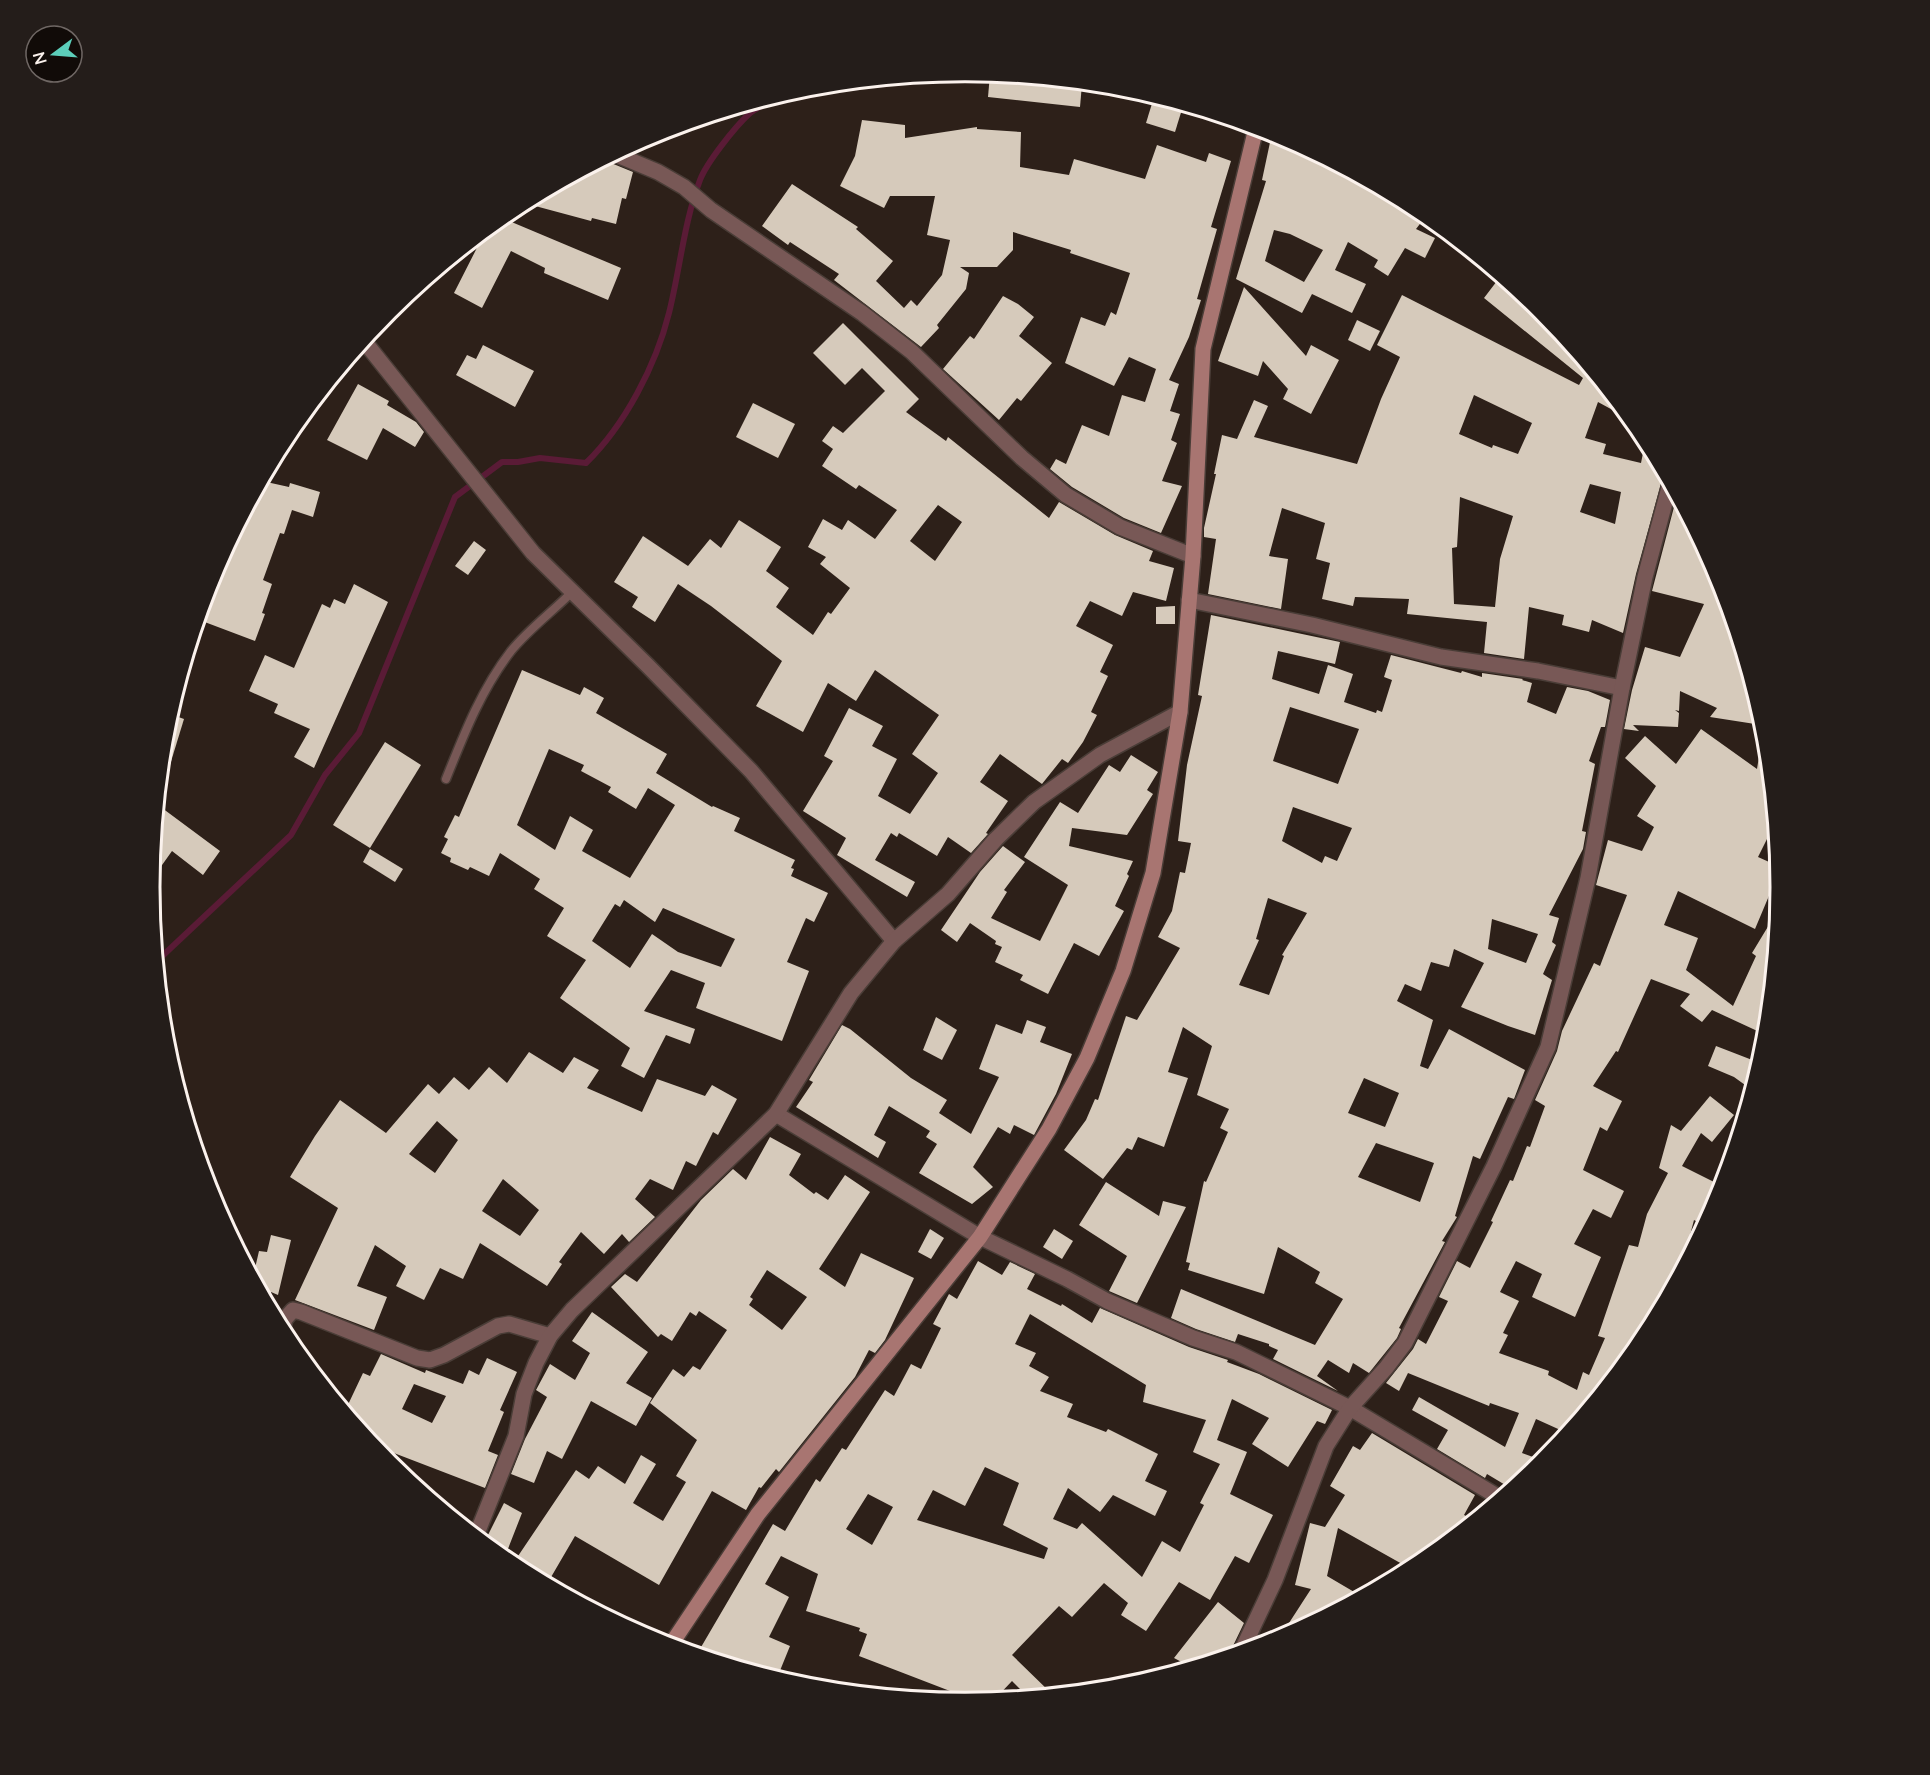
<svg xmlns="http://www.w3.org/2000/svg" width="1930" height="1775" font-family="Lato,sans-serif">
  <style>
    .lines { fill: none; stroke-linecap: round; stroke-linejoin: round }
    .stream { stroke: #5a1b36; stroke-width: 6 }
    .building { fill: #d6cabb; fill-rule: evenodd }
    .lane-casing { stroke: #4a3d37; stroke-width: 11 }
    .street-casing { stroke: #4a3d37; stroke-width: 18 }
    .secondary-casing { stroke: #4a3d37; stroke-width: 18 }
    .lane { stroke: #785856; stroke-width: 8 }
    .street { stroke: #785856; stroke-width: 15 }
    .secondary { stroke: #a87571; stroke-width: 15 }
    .rim { fill: none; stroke: #fbf2ed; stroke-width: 3 }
  </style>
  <rect width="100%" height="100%" fill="#2d2019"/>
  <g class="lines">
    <!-- stream -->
    <path class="stream" d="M157,961L291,835L325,775L359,733L455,497L502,462H518L540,458L586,463C625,425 656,365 669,313C680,269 684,222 700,180C707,162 735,127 749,114C762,103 783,97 798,90"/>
  </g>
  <!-- building -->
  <g class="building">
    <path d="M990,74L1082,84L1080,107L988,97Z"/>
    <path d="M1154,97L1183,106L1175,132L1146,123Z"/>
    <path d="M862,120L905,125V138L977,127V129L1021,132L1020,167L1069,175L1074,159L1145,179L1157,145L1206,162L1209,153L1231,161L1211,227L1217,229L1197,299L1201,300L1189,337L1169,380L1179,384L1170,411L1180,414L1171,440L1177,443L1162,481L1182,486L1161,533L1124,518L1072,487L1050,469L1056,459L1066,464L1082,425L1109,436L1122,395L1145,402L1156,369L1129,357L1114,386L1065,363L1081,317L1105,326L1111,312L1116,315L1130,273L1070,253L1071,250L1013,232V250L997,267H960L969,273L966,289L937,325L939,328L921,347L834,280L839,274L790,242L788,245L762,226L792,184L858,227L856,229L893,261L876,281L904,308L911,300L917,306L942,275L950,240L927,235L935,196H890L884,208L840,186L855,156Z"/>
    <path d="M1272,133L1418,210L1426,216L1416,229L1435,238L1425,258L1405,248L1388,276L1374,267L1378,260L1348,242L1335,270L1366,284L1352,313L1312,294L1302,313L1236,279L1266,181L1262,180ZM1274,230L1290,234L1323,250L1304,282L1265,261Z"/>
    <path d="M607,159L611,163L633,172L626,199L622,198L616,224L592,218L591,221L524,203Z"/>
    <path d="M502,218L621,268L608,300L544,273L545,268L511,251L482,308L454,293L485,232Z"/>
    <path d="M1500,277L1542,311L1631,420L1598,402L1585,438L1606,444L1603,454L1641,463L1643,453L1655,457L1664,473L1636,574L1623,633L1592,620L1589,632L1562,625L1564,615L1529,607L1524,659L1484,653L1487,622L1407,614L1409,599L1355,597L1353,606L1322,599L1330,563L1316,559L1325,523L1282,508L1269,556L1288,559L1281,609L1208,594L1216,539L1204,537V528L1216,474H1214L1222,435L1237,439L1254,400L1268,406L1254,437L1357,464L1381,399L1400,357L1377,345L1402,295L1579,385L1583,378L1484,298ZM1474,395L1532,423L1518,454L1493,445L1492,448L1459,434ZM1590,484L1621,492L1615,524L1580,512ZM1460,497L1513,516L1500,559L1495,607L1454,604L1452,548L1457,547Z"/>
    <path d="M1244,287L1306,356L1311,345L1339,360L1311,414L1283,399L1288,389L1263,361L1258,376L1218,361Z"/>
    <path d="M1003,296L1018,304L1034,317L1019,336L1052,363L1021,401L1017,398L999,420L943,369L970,336L974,339Z"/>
    <path d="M1357,320L1380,331L1370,351L1348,340Z"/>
    <path d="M843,323L919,399L906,412L946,441L948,437L1049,518L1059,502L1115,535L1153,551L1149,561L1174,568L1166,601L1133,592L1122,616L1090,601L1076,626L1113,645L1100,672L1108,676L1091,712L1097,715L1083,742L1068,763L1062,759L1042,784L1000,754L980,782L1008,801L986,833L988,834L971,853L948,837L937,856L899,833L897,837L891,833L875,860L915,882L907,897L837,855L846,838L803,811L833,761L824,756L849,708L883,726L872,746L897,759L878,796L910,814L938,773L912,754L939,715L875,670L856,701L828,683L803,732L756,706L782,661L711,606L678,584L655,622L632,607L638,597L614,582L643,536L688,566L710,539L721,548L739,520L781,547L766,571L789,588L776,607L813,635L828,612L831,614L850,588L820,564L826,557L808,547L823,519L842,530L848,520L875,539L897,510L859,485L856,489L822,466L833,449L822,441L833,426L843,433L885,391L862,368L845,385L813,353ZM938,505L962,522L935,561L910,541Z"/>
    <path d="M483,345L534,371L515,407L456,375L467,355L476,359Z"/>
    <path d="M358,384L389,401L387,405L416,422L424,432L415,447L383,428L367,460L327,440Z"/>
    <path d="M753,403L795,424L778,458L736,437Z"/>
    <path d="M262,481L289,487L290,483L320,492L313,517L292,510L284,534L280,533L263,580L272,584L262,613L265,614L255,641L202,621L216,585L209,583L212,575L218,563L222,565L230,541Z"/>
    <path d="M1674,507L1684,511L1719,576L1758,706L1755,724L1710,717L1717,708L1680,691L1679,711L1675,710L1679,713L1678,727L1633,725L1639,731L1624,729L1632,690L1645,647L1680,657L1704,604L1652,591Z"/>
    <path d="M474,541L486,550L468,575L455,566Z"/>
    <path d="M354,584L388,602L314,768L294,757L310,729L274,713L278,704L249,691L265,655L294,668L322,604L330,608L334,599L345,604Z"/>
    <path d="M1175,606V624H1156V607Z"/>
    <path d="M1211,615L1340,642L1335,664L1278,651L1272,679L1319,694L1328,665L1353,674L1344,702L1376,713L1377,710L1382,712L1392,680L1384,677L1391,655L1461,673L1462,671L1482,677V673L1523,679L1522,680L1532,683L1527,702L1556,714L1567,687L1588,691L1610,700L1605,727H1601L1589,761L1595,764L1582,831L1586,832L1583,849L1549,915L1559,918L1552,942L1556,945L1543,974L1552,980L1535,1035L1508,1026L1461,1007L1484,963L1454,949L1449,967L1431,962L1421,991L1405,984L1397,1001L1433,1020L1420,1066L1428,1069L1449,1029L1525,1070L1514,1099L1508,1097L1480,1159L1473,1156L1455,1216L1457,1217L1442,1241L1445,1242L1399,1328L1401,1329L1397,1338L1369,1373L1353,1363L1349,1373L1328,1360L1317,1376L1338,1391L1273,1359L1278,1350L1269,1346V1344L1238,1334L1235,1342L1196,1329L1171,1318L1181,1289L1315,1345L1343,1299L1315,1283L1320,1272L1278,1247L1264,1294L1188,1270L1190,1263L1186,1262L1204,1181L1206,1182L1228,1132L1220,1128L1229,1109L1197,1095L1212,1046L1183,1027L1168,1072L1188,1078L1164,1147L1138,1137L1132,1150L1127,1148L1103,1179L1064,1150L1086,1120L1095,1099L1098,1100L1126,1016L1137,1020L1180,948L1158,937L1172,911L1180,872L1185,873L1191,843L1178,841L1187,765L1202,696L1198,695ZM1290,707L1359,729L1338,784L1273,761ZM1293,807L1352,828L1337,861L1325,856L1322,863L1282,841ZM1268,898L1307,913L1282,955L1284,956L1269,995L1239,985L1259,940L1256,939ZM1492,919L1538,934L1526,963L1488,949ZM1364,1078L1399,1093L1385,1127L1348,1113ZM1376,1143L1434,1163L1420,1202L1358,1177Z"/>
    <path d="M522,670L580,695L584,687L604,698L596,713L667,754L656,773L712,807L713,806L740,818L734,831L795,860L791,868L794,869L791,876L828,893L814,922L806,918L787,962L809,971L782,1041L696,1008L705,983L671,970L644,1011L695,1029L690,1044L666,1035L644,1078L621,1066L630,1048L560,998L586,960L547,936L564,908L534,889L540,879L500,853L489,876L470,867L468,870L450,862L451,858L441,853L448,839L444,837L455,815L459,817ZM549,749L584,765L581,771L611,787L608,792L636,809L648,788L675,805L630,878L582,851L593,830L570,816L555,850L517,825ZM624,900L655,922L663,908L735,939L721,967L678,952L652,934L630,968L592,941L615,904L620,907Z"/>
    <path d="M170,714L184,719L169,768L161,767L165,728Z"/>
    <path d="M1701,729L1757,769L1761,744H1766L1774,825L1758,857L1778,866L1779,872L1755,929L1678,891L1664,925L1698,938L1686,970L1733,1006L1756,956L1752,953L1778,910L1766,1035L1712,1010L1702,1022L1680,1006L1690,994L1651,979L1618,1052L1616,1051L1593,1086L1622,1101L1607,1131L1600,1127L1583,1170L1624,1191L1611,1218L1593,1209L1574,1244L1601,1257L1575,1317L1532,1297L1542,1274L1516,1261L1500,1292L1519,1301L1503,1333L1508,1335L1499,1353L1549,1371L1548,1375L1577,1390L1583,1372L1589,1375L1605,1338L1598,1336L1629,1245L1638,1247L1647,1214L1668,1173L1659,1168L1671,1125L1681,1131L1710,1096L1734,1115L1712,1142L1701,1133L1682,1166L1722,1186L1718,1200L1705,1226L1694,1220L1685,1254L1688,1256L1643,1341L1567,1433L1536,1419L1522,1453L1544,1461L1512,1489L1487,1474L1485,1478L1437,1449L1448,1430L1412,1410L1419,1397L1505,1447L1519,1413L1490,1403L1489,1406L1408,1373L1399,1391L1386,1383L1413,1349L1418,1339L1426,1344L1448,1301L1439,1297L1457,1261L1470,1268L1493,1222L1491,1221L1510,1180L1513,1181L1527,1146L1530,1147L1545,1106L1535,1100L1557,1051L1562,1031L1594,963L1600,966L1627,895L1596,885L1608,840L1642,851L1654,827L1637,816L1656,786L1625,758L1645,736L1676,764Z"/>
    <path d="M385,742L421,765L370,848L333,825Z"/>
    <path d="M1131,755L1158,772L1147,790L1153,794L1127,835L1072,828L1069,846L1133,861L1127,874L1129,876L1115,906L1124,911L1099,956L1074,943L1048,994L1020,980L1023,975L995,962L1002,947L995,944L996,941L970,923L957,942L941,930L980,872L1003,846L1025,862L1004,890L1007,892L991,918L1040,941L1068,885L1024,857L1060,802L1078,813L1109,765L1120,772Z"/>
    <path d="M158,805L220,851L203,875L172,851L150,882Z"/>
    <path d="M370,849L403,869L395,882L363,862Z"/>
    <path d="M936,1017L957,1030L942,1060L923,1050Z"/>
    <path d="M1027,1020L1046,1027L1040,1042L1072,1054L1056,1094L1034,1135L1014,1125L1010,1134L998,1127L973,1167L993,1187L972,1204L919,1173L937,1144L926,1137L930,1131L889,1106L874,1135L886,1142L878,1158L796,1107L813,1082L809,1080L842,1025L850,1029L911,1078L947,1100L939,1113L971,1134L999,1077L979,1069L996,1024L1022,1034Z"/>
    <path d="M1716,1046L1760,1063L1752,1090L1734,1077L1708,1066Z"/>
    <path d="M529,1052L563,1073L574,1057L599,1070L587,1088L642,1112L657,1079L705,1096L712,1085L737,1099L718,1135L713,1132L696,1166L686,1161L673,1190L650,1179L635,1199L655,1217L629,1242L622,1234L604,1254L581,1232L559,1262L562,1264L547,1286L480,1243L463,1279L440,1268L424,1300L396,1286L406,1266L375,1245L357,1286L387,1297L374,1330L295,1300L338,1208L290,1177L315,1136L340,1100L386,1133L428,1084L439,1094L454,1077L469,1090L489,1067L507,1083ZM437,1121L458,1140L435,1173L409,1154ZM503,1179L539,1210L520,1236L482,1211Z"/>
    <path d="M770,1137L801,1154L789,1175L814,1194L816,1192L828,1200L845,1175L870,1192L819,1269L845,1287L861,1253L914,1278L885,1340L875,1353L869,1350L855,1377L779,1472L776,1469L761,1488L759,1487L746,1510L712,1491L659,1585L575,1536L547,1584L512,1565L576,1470L589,1479L598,1466L625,1484L641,1455L656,1464L633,1503L663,1521L686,1482L676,1476L697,1440L650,1403L673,1369L684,1377L693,1366L700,1370L727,1330L699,1311L696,1316L690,1312L672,1341L661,1334L658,1337L611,1287L625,1274L637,1282L701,1200L733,1169L746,1180ZM767,1270L807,1297L782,1330L749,1305L753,1299L750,1297Z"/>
    <path d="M1106,1182L1159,1216L1163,1201L1186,1207L1137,1303L1109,1291L1127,1256L1079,1225Z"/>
    <path d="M930,1229L944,1238L931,1259L918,1252Z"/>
    <path d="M1054,1229L1073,1241L1062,1259L1043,1247Z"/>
    <path d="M271,1235L291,1240L278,1295L271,1292L268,1305L253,1277L259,1251L267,1252Z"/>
    <path d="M978,1261L1002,1275L1010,1262L1035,1274L1027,1289L1061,1306L1062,1304L1092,1323L1100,1308L1189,1347L1228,1360L1227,1362L1259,1374L1332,1410L1325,1424L1317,1421L1288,1467L1252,1444L1269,1418L1232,1399L1217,1440L1247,1452L1230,1494L1273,1515L1249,1563L1235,1556L1210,1600L1179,1582L1146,1631L1121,1615L1128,1603L1104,1583L1072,1617L1059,1606L1012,1655L1052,1694L1028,1697L1012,1681L994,1700L965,1703L947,1701L950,1691L859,1656L867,1634L859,1631L860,1628L806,1611L818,1574L781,1556L765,1584L789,1597L769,1637L790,1646L777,1678L697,1654L773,1524L785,1531L816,1479L820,1482L842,1448L846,1450L885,1390L894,1396L911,1364L921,1369L941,1328L933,1324L949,1294L957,1299ZM1030,1314L1146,1385L1143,1402L1206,1420L1193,1452L1220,1464L1200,1503L1204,1505L1180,1552L1162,1541L1142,1577L1082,1523L1077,1529L1053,1519L1068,1488L1100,1512L1113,1495L1155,1516L1167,1491L1145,1481L1158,1454L1108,1429L1106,1432L1067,1417L1073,1404L1040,1391L1049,1377L1029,1366L1036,1353L1015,1344ZM985,1467L1019,1483L1003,1525L1048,1548L1044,1559L917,1520L933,1490L965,1506ZM868,1494L893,1507L872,1545L846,1529Z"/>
    <path d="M592,1312L648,1352L626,1383L652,1398L636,1426L591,1401L562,1459L547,1451L534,1483L511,1474L525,1439L547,1397L536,1390L550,1364L575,1380L590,1353L572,1341Z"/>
    <path d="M381,1354L425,1373L426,1370L463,1384L469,1370L479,1375L487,1358L517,1372L500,1410L504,1412L488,1451L498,1455L485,1488L373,1445L345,1411L363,1373L370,1376ZM414,1384L446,1396L432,1423L402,1409Z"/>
    <path d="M1372,1433L1475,1495L1464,1515L1474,1520L1411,1569L1338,1528L1327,1576L1361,1596L1278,1640L1311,1589L1295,1585L1310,1523L1325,1527L1345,1495L1330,1486L1353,1446L1360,1450Z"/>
    <path d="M504,1503L522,1513L504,1559L489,1547L492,1542L486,1539Z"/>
    <path d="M1218,1602L1244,1623L1232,1648V1655L1191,1667L1174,1658Z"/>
  </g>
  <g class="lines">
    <defs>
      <path id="lane" d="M446,779C464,734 481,690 511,651C528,630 552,612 571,593"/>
      <g id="street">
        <path d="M615,154L658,172L684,187L711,210L862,313L912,352L1022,458L1066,495L1120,527L1193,556"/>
        <path d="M364,341L533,553L648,666L751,771L894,941"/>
        <path d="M1189,600L1312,625L1441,657L1538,671L1622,688"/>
        <path d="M776,1114L980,1237L1067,1279L1107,1301L1193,1338L1236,1352L1350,1408L1500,1498"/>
        <path d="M282,1331L285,1319L293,1310L301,1312L417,1358L430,1360L444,1355L498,1326L509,1324L550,1336"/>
        <path d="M476,1536L516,1436L524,1394L536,1363L550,1336L572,1310L776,1114L851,993L894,941L948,894L996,839L1034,802L1100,755L1180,712"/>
        <path d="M1241,1652L1275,1580L1326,1446L1350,1408L1386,1368L1405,1343L1494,1166L1548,1047L1588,878L1622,688L1645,577L1670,484"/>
      </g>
      <path id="secondary" d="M670,1646L758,1514L980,1237L1049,1129L1087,1058L1123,971L1153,873L1180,712L1193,556L1203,349L1256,128"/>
    </defs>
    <!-- lane casing -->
    <use href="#lane" class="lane-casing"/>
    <!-- street casing -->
    <use href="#street" class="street-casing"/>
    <!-- secondary casing -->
    <use href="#secondary" class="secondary-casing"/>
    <!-- lane -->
    <use href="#lane" class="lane"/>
    <!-- street -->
    <use href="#street" class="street"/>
    <!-- secondary -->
    <use href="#secondary" class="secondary"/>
  </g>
  <!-- crop -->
  <path d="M0 0H1930V1775H0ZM160 887a805 805 0 1 1 1610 0a805 805 0 1 1-1610 0Z" fill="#241d1a" fill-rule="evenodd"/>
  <path class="rim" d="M160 887a805 805 0 1 1 1610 0a805 805 0 1 1-1610 0Z"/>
  <!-- north arrow -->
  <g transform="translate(54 54) rotate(254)"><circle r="28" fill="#110b08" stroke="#6f6764" stroke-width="1.5"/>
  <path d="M0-4.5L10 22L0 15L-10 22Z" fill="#5cceba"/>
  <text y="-9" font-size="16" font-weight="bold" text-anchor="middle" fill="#fbf2ed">N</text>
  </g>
</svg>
